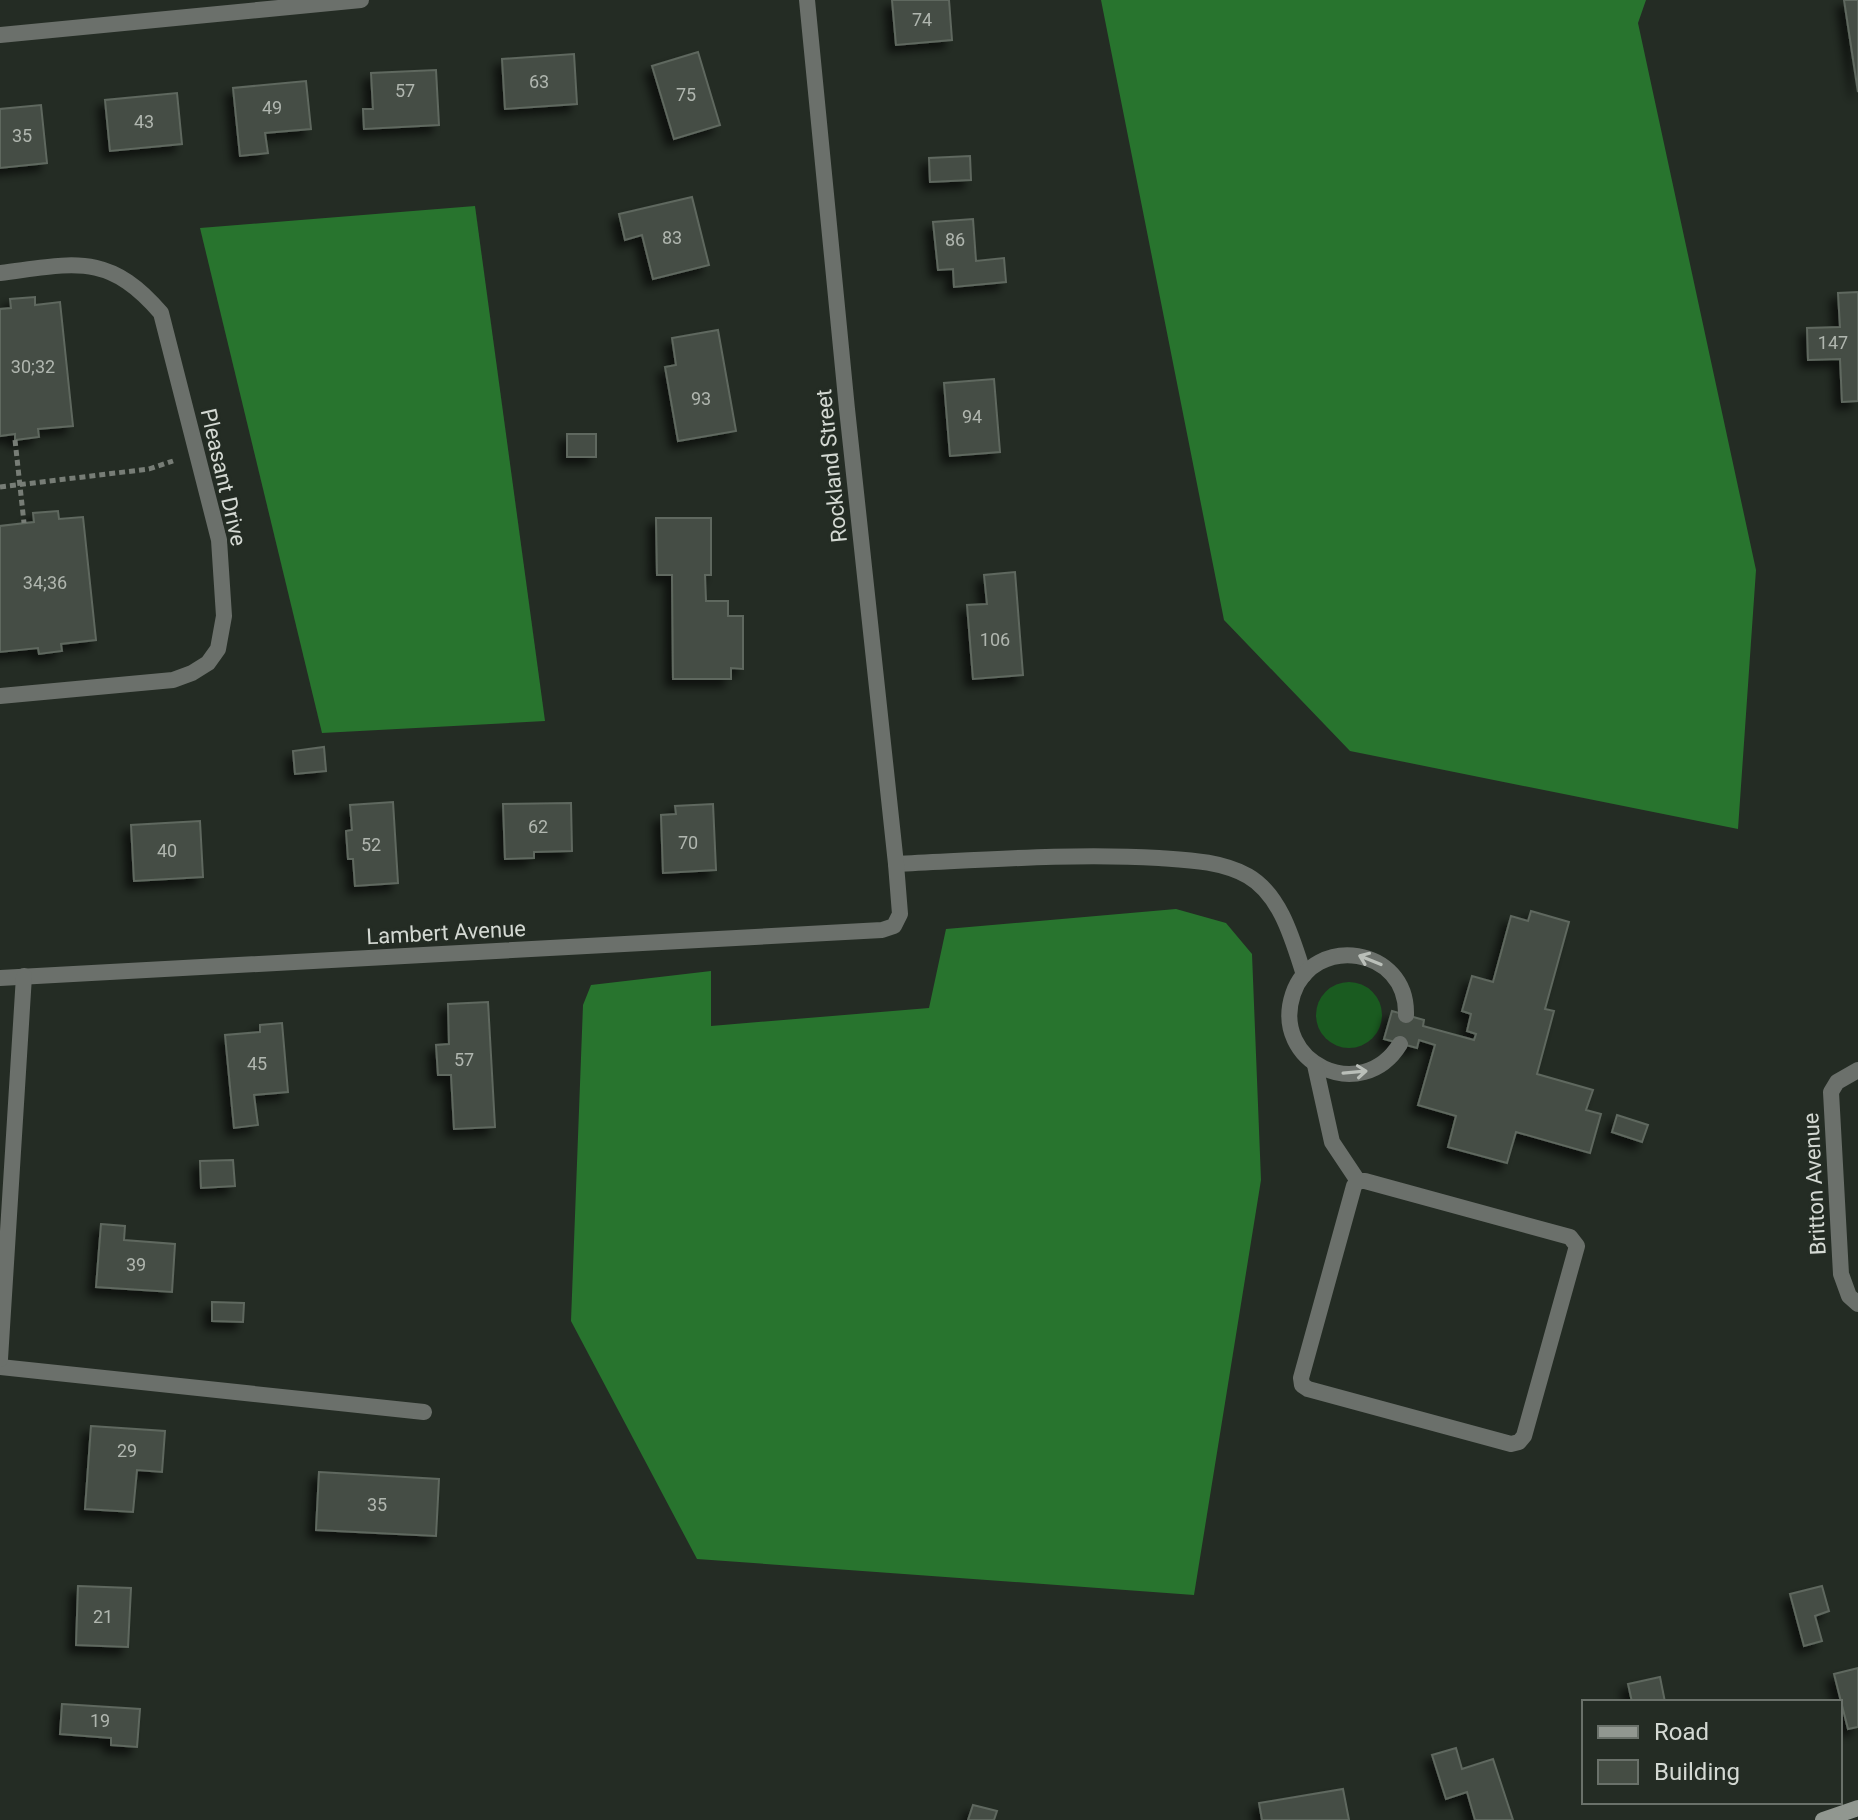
<svg xmlns="http://www.w3.org/2000/svg" width="1858" height="1820" font-family="Roboto,sans-serif">
  <style>
    .green { fill: #1a5b20 }
    .forest { fill: #28742e }
    .building { fill: #454d44; stroke: #5f685f; stroke-width: 2; filter: url(#shadow) }
    .lines { fill: none; stroke-linecap: round; stroke-linejoin: round }
    .path { stroke: #777d76; stroke-width: 5; stroke-dasharray: 6 4; stroke-linecap: butt }
    .lane { stroke: #6b706b; stroke-width: 16 }
    .street { stroke: #6b706b; stroke-width: 16 }
    .secondary { stroke: #919790; stroke-width: 16 }
    .oneway { stroke: #babfb9 }
    .labels { text-anchor: middle; stroke-width: 6; stroke-linejoin: round; paint-order: stroke }
    .number-label { font-size: 18px; fill: #b0b6af }
    .street-label { font-size: 22px; fill: #d4d9d3; stroke: #242c24 }
  </style>
  <defs>
    <filter id="shadow"><feDropShadow dx="-7" dy="7" stdDeviation="4" flood-color="#0009"/></filter>
  </defs>
  <rect width="100%" height="100%" fill="#242c24"/>
  <!-- green -->
  <circle class="green" cx="1349" cy="1015" r="33"/>
  <!-- forest -->
  <g class="forest">
    <path d="M1101,0H1646L1638,23L1756,570L1738,829L1350,751L1224,620Z"/>
    <path d="M475,206L545,721L322,733L200,228Z"/>
    <path d="M1176,909L1226,923L1252,954L1261,1180L1194,1595L697,1559L571,1321L583,1005L591,985L711,971V1026L929,1008L946,929Z"/>
  </g>
  <!-- building -->
  <g class="building">
    <path d="M892,0H949L952,40L896,45Z"/>
    <path d="M1844,0H1858V92Z"/>
    <path d="M698,52L720,125L674,139L652,66Z"/>
    <path d="M574,54L577,104L505,109L502,59Z"/>
    <path d="M436,70L439,125L364,129L363,109H373L371,73Z"/>
    <path d="M306,81L311,129L265,133L268,153L240,156L233,88Z"/>
    <path d="M177,93L182,144L110,151L105,100Z"/>
    <path d="M41,105L47,163L0,168V109Z"/>
    <path d="M970,156L971,180L930,182L929,158Z"/>
    <path d="M692,197L709,265L653,279L642,235L625,240L619,214Z"/>
    <path d="M973,219L976,261L1004,258L1006,282L954,287L953,269L938,270L933,222Z"/>
    <path d="M1858,292V401L1842,402L1840,359L1808,360L1807,328L1840,327L1838,293Z"/>
    <path d="M35,297V305L60,302L73,426L38,429L39,437L15,440V434L0,436V309L11,308L10,299Z"/>
    <path d="M718,330L736,431L678,441L665,367L676,365L672,338Z"/>
    <path d="M994,379L1000,452L950,456L944,383Z"/>
    <rect x="567" y="434" width="29" height="23"/>
    <path d="M58,511L59,519L83,517L96,640L61,644L62,651L39,654L38,648L0,652V526L34,522L33,513Z"/>
    <path d="M656,518H711V575H705L706,601H728V616H743V669L731,668V679H673L672,575H657Z"/>
    <path d="M1015,572L1023,675L973,679L967,605L987,604L984,575Z"/>
    <path d="M324,747L326,771L295,774L293,751Z"/>
    <path d="M393,802L398,883L355,886L353,859H348L346,831L352,830L350,805Z"/>
    <path d="M571,803L572,851L534,852V858L505,859L503,804Z"/>
    <path d="M713,804L716,870L663,873L661,815L676,814L675,806Z"/>
    <path d="M200,821L203,877L134,881L131,825Z"/>
    <path d="M1531,911L1569,922L1545,1009L1554,1011L1537,1074L1593,1090L1586,1110L1601,1114L1590,1153L1516,1132L1507,1163L1448,1147L1456,1116L1418,1105L1435,1045L1419,1040L1417,1048L1384,1039L1392,1011L1424,1020L1423,1026L1474,1040L1476,1034L1467,1031L1471,1014L1462,1011L1472,976L1493,982L1511,916L1528,921Z"/>
    <path d="M488,1002L495,1127L454,1129L451,1075H438L436,1045L449,1044L448,1004Z"/>
    <path d="M282,1023L288,1092L254,1095L258,1125L234,1128L225,1035L260,1032V1025Z"/>
    <path d="M1617,1115L1648,1125L1642,1142L1612,1132Z"/>
    <path d="M233,1160L235,1186L201,1188L200,1161Z"/>
    <path d="M101,1224L125,1226L124,1240L175,1244L172,1292L96,1287Z"/>
    <path d="M212,1302L244,1303L243,1322L212,1321Z"/>
    <path d="M91,1426L165,1431L162,1472L137,1470L133,1512L85,1509Z"/>
    <path d="M319,1472L439,1479L436,1536L316,1530Z"/>
    <path d="M78,1586L131,1588L128,1647L76,1645Z"/>
    <path d="M1822,1586L1829,1611L1815,1616L1822,1641L1804,1646L1790,1594Z"/>
    <path d="M1858,1668V1727L1848,1729L1834,1674Z"/>
    <path d="M1660,1677L1665,1702H1632L1628,1684Z"/>
    <path d="M62,1704L140,1709L137,1747L111,1745V1738L60,1734Z"/>
    <path d="M1456,1748L1462,1769L1493,1759L1513,1820H1475L1467,1792L1446,1799L1432,1755Z"/>
    <path d="M1343,1789L1349,1820H1262L1259,1803Z"/>
    <path d="M973,1805L997,1811L994,1820H968Z"/>
  </g>
  <g class="lines">
    <!-- path -->
    <g class="path">
      <path d="M15,440L24,523"/>
      <path d="M0,487L149,469L173,461"/>
    </g>
    <!-- lane -->
    <g class="lane">
      <path d="M896,864C984,860 1071,853 1159,858C1188,860 1221,861 1248,876C1281,895 1293,941 1304,975"/>
      <path d="M1400,1044C1362,1106 1270,1063 1293,994C1313,934 1408,946 1406,1015"/>
      <path d="M1315,1065L1332,1142L1358,1181L1354,1186L1301,1378L1302,1385L1308,1389L1511,1444L1519,1442L1524,1436L1577,1246L1570,1237L1365,1181H1358"/>
      <path d="M1858,1070L1837,1082L1831,1092L1841,1274L1849,1296L1858,1304"/>
      <path d="M0,1367L424,1412"/>
    </g>
    <!-- street -->
    <g class="street">
      <path d="M0,35L361,0"/>
      <path d="M0,273C73,264 108,251 161,313L219,540L224,616L218,649L208,663L192,673L173,680L0,696"/>
      <path d="M0,978L882,930L894,926L900,914L896,864L847,409L807,0"/>
      <path d="M0,1359L24,976"/>
    </g>
    <!-- secondary -->
    <path class="secondary" d="M1823,1820L1858,1808"/>
  </g>
  <!-- one-way arrows -->
  <defs><path id="oneway-shaft" d="M-6 0H5M1.5-3L5.5 0L1.5 3" fill="none" stroke-width="1.6" stroke-linecap="round" stroke-linejoin="round" transform="scale(2)"/></defs>
  <g class="oneway">
    <use href="#oneway-shaft" transform="translate(1370 960) rotate(-158)"/>
    <use href="#oneway-shaft" transform="translate(1355 1072) rotate(-5)"/>
  </g>
  <g class="labels">
    <!-- number labels -->
    <g class="number-label">
      <text x="922" y="26">74</text>
      <text x="539" y="88">63</text>
      <text x="405" y="97">57</text>
      <text x="686" y="101">75</text>
      <text x="272" y="114">49</text>
      <text x="144" y="128">43</text>
      <text x="22" y="142">35</text>
      <text x="672" y="244">83</text>
      <text x="955" y="246">86</text>
      <text x="1833" y="349">147</text>
      <text x="33" y="373">30;32</text>
      <text x="701" y="405">93</text>
      <text x="972" y="423">94</text>
      <text x="45" y="589">34;36</text>
      <text x="995" y="646">106</text>
      <text x="538" y="833">62</text>
      <text x="688" y="849">70</text>
      <text x="371" y="851">52</text>
      <text x="167" y="857">40</text>
      <text x="464" y="1066">57</text>
      <text x="257" y="1070">45</text>
      <text x="136" y="1271">39</text>
      <text x="127" y="1457">29</text>
      <text x="377" y="1511">35</text>
      <text x="103" y="1623">21</text>
      <text x="100" y="1727">19</text>
    </g>
    <!-- street labels -->
    <g class="street-label">
      <text transform="translate(831 466) rotate(-96)" y="8">Rockland Street</text>
      <text transform="translate(224 477) rotate(77)" y="8">Pleasant Drive</text>
      <text transform="translate(446 932) rotate(-3)" y="8">Lambert Avenue</text>
      <text transform="translate(1814 1184) rotate(-93)" y="8">Britton Avenue</text>
    </g>
  </g>
  <!-- legend -->
  <rect x="1582" y="1700" width="260" height="104" fill="#242c24" stroke="#6a716a" stroke-width="2"/>
  <rect x="1598" y="1726" width="40" height="12" fill="#919790" stroke="#6a716a" stroke-width="2"/>
  <text x="1654" y="1740" font-size="24" fill="#d4d9d3">Road</text>
  <rect x="1598" y="1760" width="40" height="24" fill="#454d44" stroke="#6a716a" stroke-width="2"/>
  <text x="1654" y="1780" font-size="24" fill="#d4d9d3">Building</text>
</svg>
